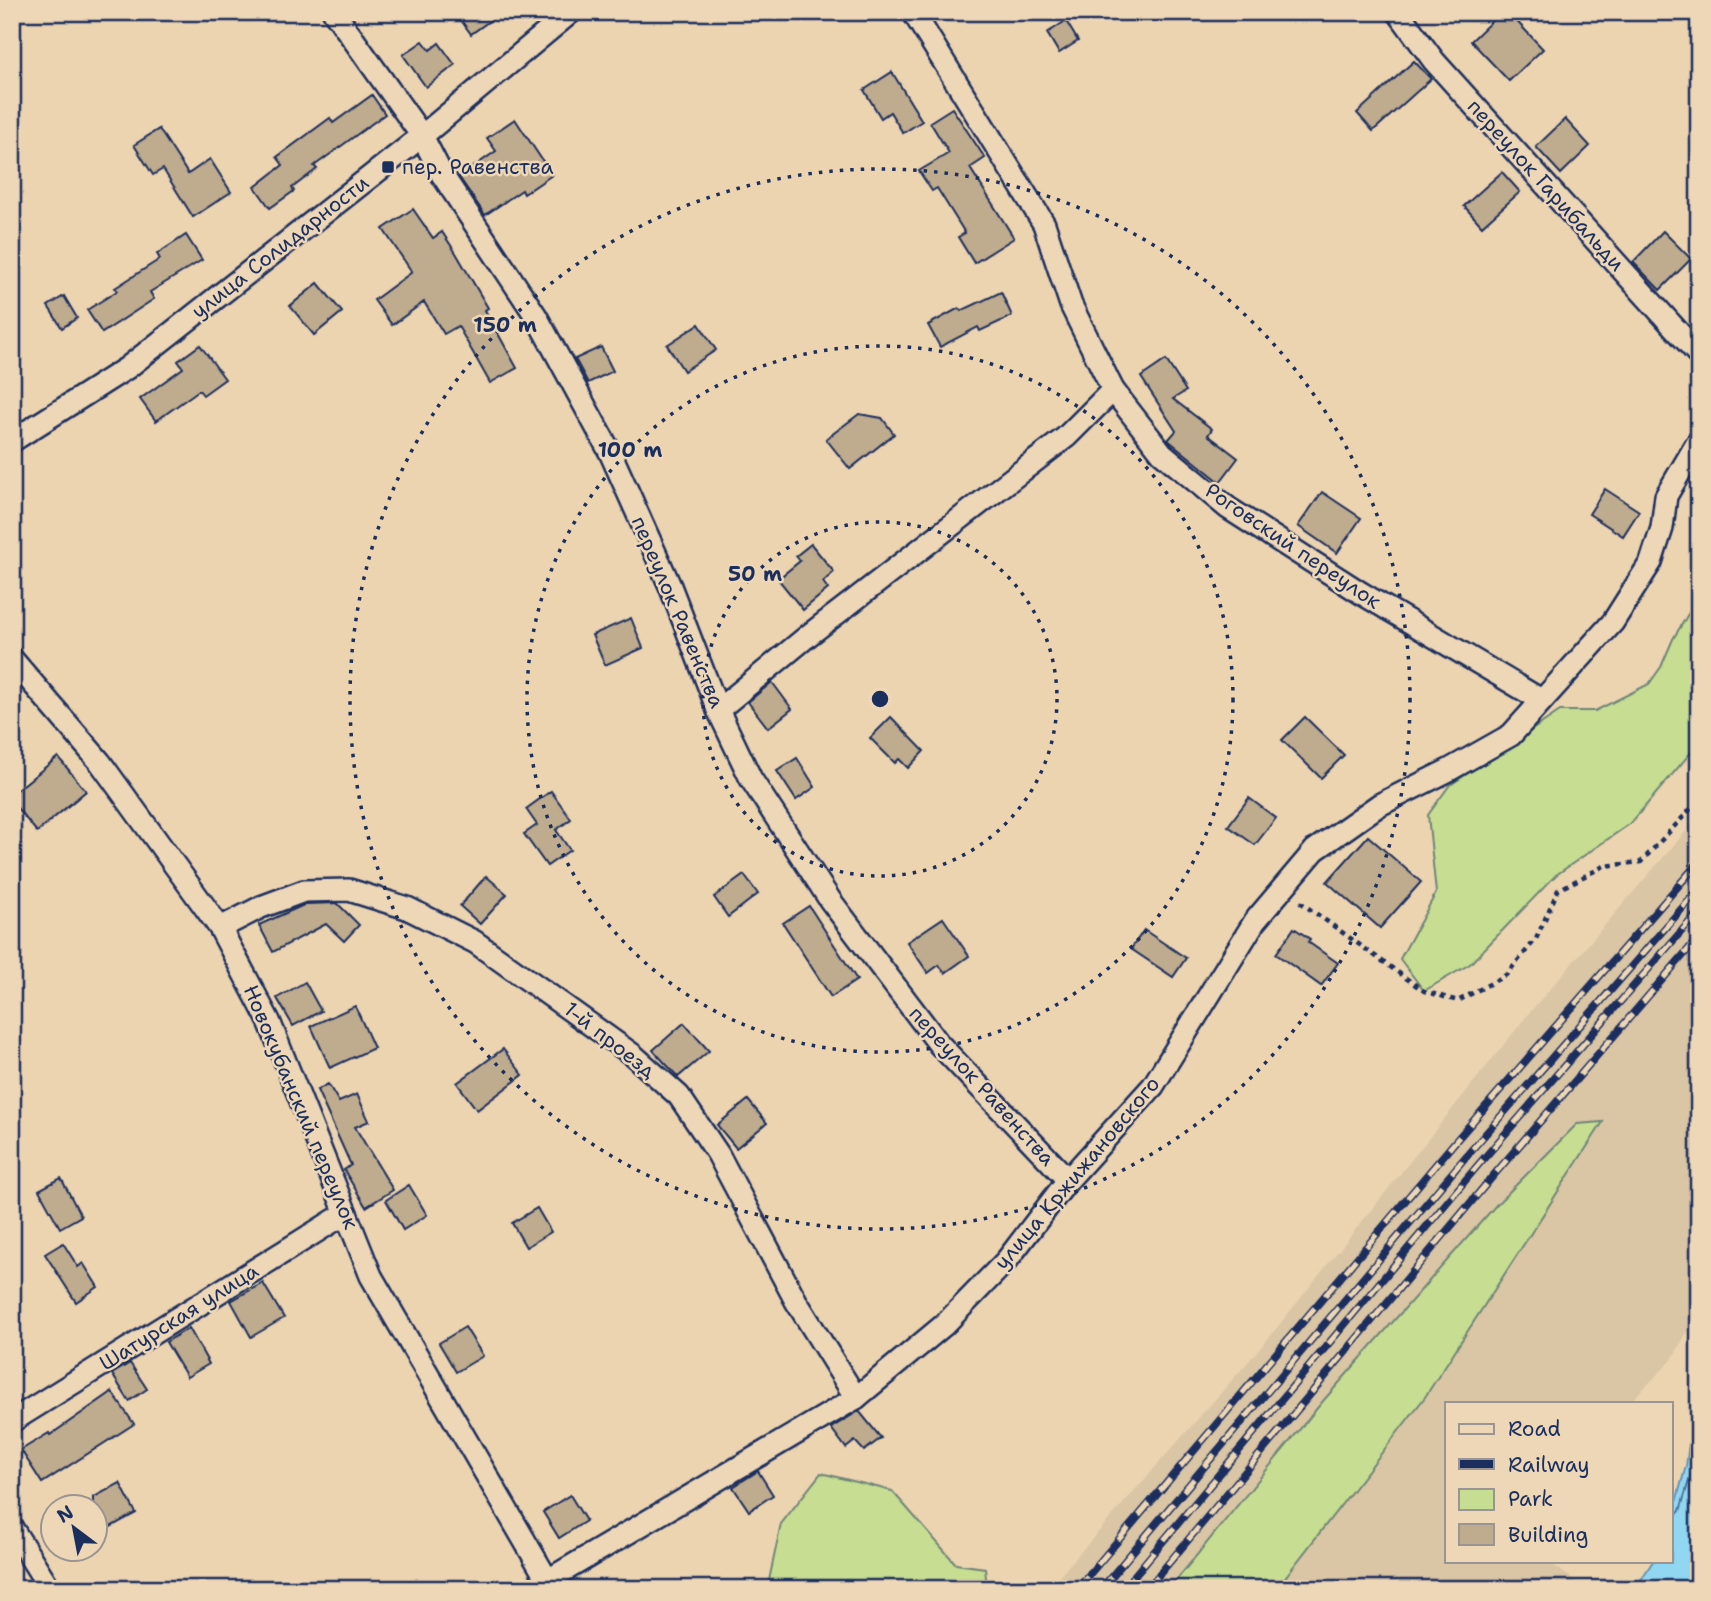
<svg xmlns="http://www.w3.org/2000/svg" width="1711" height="1601" font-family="'Shantell Sans',sans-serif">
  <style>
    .built { fill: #dac5a5 }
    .green { fill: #c6dd92; stroke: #708678; stroke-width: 2 }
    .water { fill: #91d7f2; stroke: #6294b7; stroke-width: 2 }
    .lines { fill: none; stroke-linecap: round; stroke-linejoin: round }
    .shore { stroke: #4a7299; stroke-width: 2 }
    .building { fill: #bfab8d; stroke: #1b2f5e; stroke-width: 2 }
    .minor-casing { stroke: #1b2f5e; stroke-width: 26 }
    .path { stroke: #1b2f5e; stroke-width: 4.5; stroke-dasharray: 5 5; stroke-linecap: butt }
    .minor { stroke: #eed7b7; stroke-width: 21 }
    .rail-casing { stroke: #1b2f5e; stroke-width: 8 }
    .rail { stroke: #eed7b7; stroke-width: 5; stroke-dasharray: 16; stroke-linecap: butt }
    .ring { fill: none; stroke: #1b2f5e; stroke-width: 3.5; stroke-dasharray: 3.5 7 }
    .poi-dot { fill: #1b2f5e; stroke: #eed7b7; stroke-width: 2.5 }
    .labels { text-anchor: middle; stroke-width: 5; stroke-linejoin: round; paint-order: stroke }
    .poi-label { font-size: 21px; fill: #1b2f5e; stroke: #eed7b7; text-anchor: start }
    .street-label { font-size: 21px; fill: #1b2f5e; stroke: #eed7b7 }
    .centre { fill: #1b2f5e; stroke: #eed7b7; stroke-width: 3.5 }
    .ring-label { font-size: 21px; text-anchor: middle; font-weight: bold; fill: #1b2f5e; stroke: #eed7b7; stroke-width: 5; stroke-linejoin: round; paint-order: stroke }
  </style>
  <rect width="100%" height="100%" fill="#ecd4b1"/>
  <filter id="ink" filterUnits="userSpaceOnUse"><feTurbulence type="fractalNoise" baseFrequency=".0143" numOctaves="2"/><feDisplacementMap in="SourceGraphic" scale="14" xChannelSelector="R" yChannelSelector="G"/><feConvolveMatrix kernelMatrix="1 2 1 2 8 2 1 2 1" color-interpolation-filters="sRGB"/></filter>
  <g filter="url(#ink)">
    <!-- built -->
    <path class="built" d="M1699,816V1311L1671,1361L1629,1403H1447V1561H1548L1586,1589H1048L1263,1345L1530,1012Z"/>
    <!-- green -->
    <g class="green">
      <path d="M1699,596V743L1631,823L1556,875L1470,964L1424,991L1400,959L1436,893L1428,815L1449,786L1560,711H1595L1649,684L1661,667L1673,639Z"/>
      <path d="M1603,1122L1425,1397L1276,1589H1169L1323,1401L1497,1204L1577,1124Z"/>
      <path d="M821,1473L892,1491L956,1564L985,1568L987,1589H764L768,1585L781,1524Z"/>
    </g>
    <!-- water -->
    <path class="water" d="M1699,1373V1589H1635L1653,1561H1671V1520L1686,1466Z"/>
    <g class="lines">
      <!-- shore -->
      <path class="shore" d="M1671,1516L1676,1515L1680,1511L1693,1467L1699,1415"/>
    </g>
    <!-- building -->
    <g class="building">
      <path d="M455,12H502L471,34Z"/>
      <path d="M1501,12H1508L1543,49L1509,81L1471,41Z"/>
      <path d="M1066,21L1078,41L1059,53L1047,33Z"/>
      <path d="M423,41L430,50L439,43L455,65L426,87L403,55Z"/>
      <path d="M1414,61L1431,79L1373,131L1357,113Z"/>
      <path d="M892,72L922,121L903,133L890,112L881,118L864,90Z"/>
      <path d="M372,95L385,114L314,166L317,169L292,188L294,191L270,208L255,187L283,165L277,157L330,118L333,123Z"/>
      <path d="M952,108L985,158L970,168L1014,238L974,263L958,237L965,233L937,188L932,191L919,171L949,153L930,122Z"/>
      <path d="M515,119L552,175L524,194L522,190L485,215L459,177L496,151L487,138Z"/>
      <path d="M1565,119L1590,146L1561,174L1536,147Z"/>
      <path d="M159,129L188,174L210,159L231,192L193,217L163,169L153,175L134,145Z"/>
      <path d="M1502,172L1520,192L1482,226L1464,206Z"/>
      <path d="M413,209L433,238L442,232L456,253L488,308L485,310L517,368L490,383L458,326L444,334L424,302L392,325L374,300L412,272L383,229Z"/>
      <path d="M1663,231L1691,259L1660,290L1633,262Z"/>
      <path d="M186,235L202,260L150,292L154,299L102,333L87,310L117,291L115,288L160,259L157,254Z"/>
      <path d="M318,283L342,312L314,335L290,306Z"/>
      <path d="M1001,292L1012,316L980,331L978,327L940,347L928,325L959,308L961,311Z"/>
      <path d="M64,296L77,318L62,328L48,306Z"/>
      <path d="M699,324L716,350L684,371L667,345Z"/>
      <path d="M200,345L225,379L203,395L199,390L156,421L140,399L183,368L178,361Z"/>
      <path d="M601,347L613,371L588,383L575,359Z"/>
      <path d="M1166,360L1186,391L1173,399L1212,429L1208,435L1238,458L1220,482L1168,440L1176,431L1141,377Z"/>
      <path d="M859,414L882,418L894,434L850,469L826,439Z"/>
      <path d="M1605,489L1639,511L1623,536L1589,514Z"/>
      <path d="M1322,492L1361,518L1337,553L1298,526Z"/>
      <path d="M811,544L834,572L823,582L828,589L803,610L778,579L800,561L796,556Z"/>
      <path d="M631,618L643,648L605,665L592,635Z"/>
      <path d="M772,682L792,709L768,728L748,702Z"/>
      <path d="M891,717L924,751L908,768L899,759L895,763L870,738Z"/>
      <path d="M1305,717L1344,755L1321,778L1282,740Z"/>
      <path d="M58,757L86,791L37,832L12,802V794Z"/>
      <path d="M797,758L815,787L796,800L777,771Z"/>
      <path d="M551,791L571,819L556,830L570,850L547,866L524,834L537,825L526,809Z"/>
      <path d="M1249,798L1276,818L1255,845L1228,826Z"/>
      <path d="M1368,836L1421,882L1380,928L1327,882Z"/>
      <path d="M744,875L758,894L728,917L714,897Z"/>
      <path d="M486,876L507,894L480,924L460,906Z"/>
      <path d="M337,903L359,925L344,941L326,924L273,952L259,925L306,904Z"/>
      <path d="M809,906L857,980L831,997L783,923Z"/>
      <path d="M943,918L969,956L945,973L939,965L928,973L907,942Z"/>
      <path d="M1294,928L1310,939L1308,942L1338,963L1321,986L1276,954Z"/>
      <path d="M1144,930L1186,958L1173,977L1131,949Z"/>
      <path d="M305,982L321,1011L293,1026L277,998Z"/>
      <path d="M355,1006L374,1048L330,1068L311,1026Z"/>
      <path d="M684,1023L709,1051L678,1077L653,1050Z"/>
      <path d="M503,1049L523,1075L477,1110L457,1083Z"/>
      <path d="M328,1084L339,1102L357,1094L369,1121L355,1127L393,1190L366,1207L344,1170L351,1165L317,1090Z"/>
      <path d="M748,1100L767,1123L736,1148L717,1125Z"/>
      <path d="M61,1178L81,1216L60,1228L39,1190Z"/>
      <path d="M409,1185L427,1215L403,1230L386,1200Z"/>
      <path d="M537,1208L551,1232L526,1247L512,1223Z"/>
      <path d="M63,1243L78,1267L83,1263L98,1287L76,1302L45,1254Z"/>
      <path d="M263,1283L284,1318L251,1337L231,1301Z"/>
      <path d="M465,1327L483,1356L456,1372L439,1343Z"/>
      <path d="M189,1328L209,1364L187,1377L166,1342Z"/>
      <path d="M130,1363L147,1389L129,1401L112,1374Z"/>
      <path d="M112,1392L134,1424L42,1483L21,1450L49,1433L50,1435Z"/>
      <path d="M859,1411L881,1438L864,1451L855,1441L846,1448L831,1428Z"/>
      <path d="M758,1471L773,1495L749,1511L733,1487Z"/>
      <path d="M120,1483L136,1513L94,1536V1497Z"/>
      <path d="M570,1495L586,1521L559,1538L543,1512Z"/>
    </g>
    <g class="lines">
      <defs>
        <g id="minor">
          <path d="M334,12L422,136L441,173L536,316L610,452L670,586L718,710L751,779L830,900L939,1044L1068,1180"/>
          <path d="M913,12L1044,224L1071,305L1113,390L1162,453L1228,508L1361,593L1541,700"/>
          <path d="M1398,12L1434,61L1699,355"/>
          <path d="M12,441L127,368L422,136L571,12"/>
          <path d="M12,659L100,762L220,928L269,1021L371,1276L548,1581"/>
          <path d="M718,710L809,635L1066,437L1113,390"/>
          <path d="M220,928L261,907L304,891L349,890L407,908L475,942L633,1055L679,1096L718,1154L796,1301L856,1398"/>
          <path d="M12,1421L346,1213"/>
          <path d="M12,1528L50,1589"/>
          <path d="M533,1589L856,1398L944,1325L1007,1260L1068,1180L1153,1086L1255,921L1315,850L1379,805L1449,770L1511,735L1613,622L1651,562L1662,528L1666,496L1699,440"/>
        </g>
      </defs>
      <!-- minor casing -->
      <use href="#minor" class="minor-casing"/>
      <!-- path -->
      <path class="path" d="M1300,902L1424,991L1458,1001L1506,975L1536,939L1558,890L1604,866L1641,862L1699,800"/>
      <!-- minor -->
      <use href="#minor" class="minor"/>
      <defs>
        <g id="rail">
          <path d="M1077,1589L1454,1143L1699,862"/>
          <path d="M1101,1589L1468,1154L1699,889"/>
          <path d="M1123,1589L1479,1164L1699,911"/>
          <path d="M1147,1589L1493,1176L1699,937"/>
        </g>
      </defs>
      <!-- rail casing -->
      <use href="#rail" class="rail-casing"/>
      <!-- rail -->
      <use href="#rail" class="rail"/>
    </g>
  </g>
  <!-- distance rings -->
  <g class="ring">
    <circle cx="880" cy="699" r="177"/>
    <circle cx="880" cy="699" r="353"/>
    <circle cx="880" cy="699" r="530"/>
  </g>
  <!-- markers -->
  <rect class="poi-dot" x="381" y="160" width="14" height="14" rx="3.5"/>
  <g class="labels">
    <!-- poi labels -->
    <g class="poi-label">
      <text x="402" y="174">пер. Равенства</text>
    </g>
    <!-- street labels -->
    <g class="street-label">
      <text transform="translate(1546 185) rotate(48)" y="7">переулок Гарибальди</text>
      <text transform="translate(280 247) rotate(-38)" y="7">улица Солидарности</text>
      <text transform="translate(1293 546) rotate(34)" y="7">Роговский переулок</text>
      <text transform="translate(678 612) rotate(67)" y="7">переулок Равенства</text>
      <text transform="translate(610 1040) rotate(38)" y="7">1-й проезд</text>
      <text transform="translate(982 1086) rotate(48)" y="7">переулок Равенства</text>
      <text transform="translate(301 1107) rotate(67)" y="7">Новокубанский переулок</text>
      <text transform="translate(1077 1173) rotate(-50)" y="7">улица Кржижановского</text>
      <text transform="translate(179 1317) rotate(-32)" y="7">Шатурская улица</text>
    </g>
  </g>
  <circle cx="880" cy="699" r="10" class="centre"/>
  <g class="ring-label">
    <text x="505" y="332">150 m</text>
    <text x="630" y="457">100 m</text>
    <text x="755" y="581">50 m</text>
  </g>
  <!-- margin -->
  <rect width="1711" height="1601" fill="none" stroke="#eed7b7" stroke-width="42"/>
  <rect x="21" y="21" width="1669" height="1559" fill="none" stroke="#1b2f5e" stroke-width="2.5" filter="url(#ink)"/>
  <!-- legend -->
  <rect x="1445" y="1402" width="228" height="161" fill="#eed7b7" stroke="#9a9493" stroke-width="2"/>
  <rect x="1459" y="1424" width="35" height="10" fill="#eed7b7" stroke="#9a9493" stroke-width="2"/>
  <text x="1508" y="1436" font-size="21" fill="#1b2f5e">Road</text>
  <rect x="1459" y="1459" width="35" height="10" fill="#1b2f5e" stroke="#9a9493" stroke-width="2"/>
  <text x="1508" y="1472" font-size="21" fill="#1b2f5e">Railway</text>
  <rect x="1459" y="1489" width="35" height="21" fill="#c6dd92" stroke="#9a9493" stroke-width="2"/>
  <text x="1508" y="1506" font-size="21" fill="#1b2f5e">Park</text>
  <rect x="1459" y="1524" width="35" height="21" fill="#bfab8d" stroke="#9a9493" stroke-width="2"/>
  <text x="1508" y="1542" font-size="21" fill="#1b2f5e">Building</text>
  <!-- north arrow -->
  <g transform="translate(74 1528) rotate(328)"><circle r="33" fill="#eed7b7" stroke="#9a9493" stroke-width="2"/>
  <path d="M0-5L12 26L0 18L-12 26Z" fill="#1b2f5e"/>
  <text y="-10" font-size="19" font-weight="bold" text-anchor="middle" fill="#1b2f5e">N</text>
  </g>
</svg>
